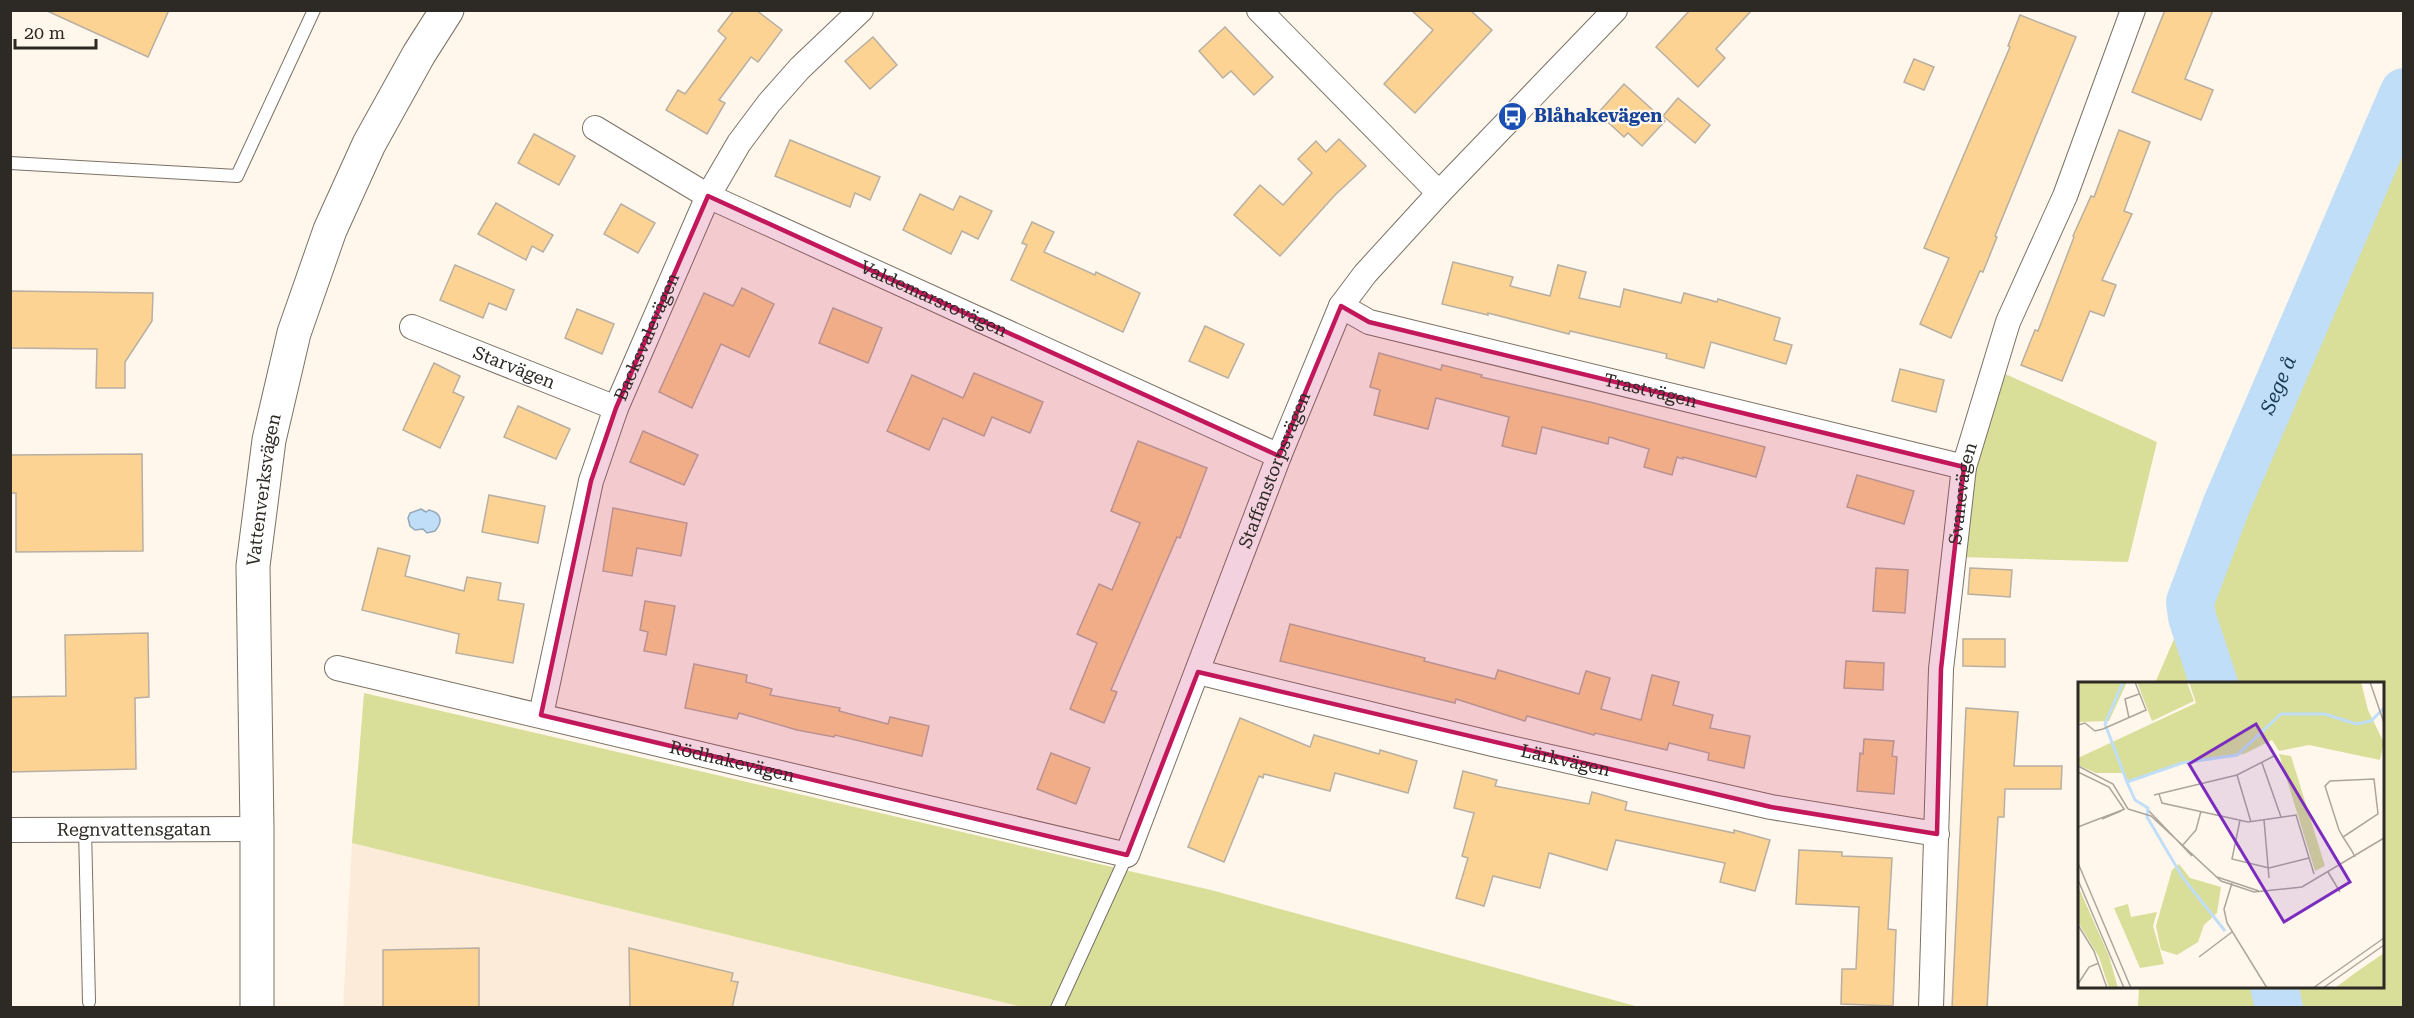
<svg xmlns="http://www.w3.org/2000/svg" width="2414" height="1018" font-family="'Roboto Serif',serif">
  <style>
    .industrial { fill: #fdebda }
    .green { fill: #d9de99 }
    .water { fill: #c0def7; stroke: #94a8b8; stroke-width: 1.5 }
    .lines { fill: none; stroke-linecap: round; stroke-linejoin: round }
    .river { stroke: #c0def7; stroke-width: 48 }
    .building { fill: #fcd393; stroke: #b8afa2; stroke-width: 1.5 }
    .lane-casing { stroke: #7b7266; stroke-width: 14 }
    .street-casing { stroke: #7b7266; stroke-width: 26 }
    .secondary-casing { stroke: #7b7266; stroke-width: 35 }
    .lane { stroke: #fff; stroke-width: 12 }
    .street { stroke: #fff; stroke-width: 24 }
    .secondary { stroke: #fff; stroke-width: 33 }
    .marked { fill: #c2185b; fill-opacity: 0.2; stroke: #c2185b; stroke-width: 4.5; stroke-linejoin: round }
    .labels { text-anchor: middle; stroke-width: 4.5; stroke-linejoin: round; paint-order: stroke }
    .transit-label { font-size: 18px; font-weight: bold; fill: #164399; stroke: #fff7ec; text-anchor: start }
    .street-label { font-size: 18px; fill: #2d2a25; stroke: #fff7ec }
    .water-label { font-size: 20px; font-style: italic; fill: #183a52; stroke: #fff7ec }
    .inset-river { fill: none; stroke: #c0def7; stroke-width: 3 }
    .inset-road { fill: none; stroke: #aba59c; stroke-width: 1.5 }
    .view { fill: #7b2cbf; fill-opacity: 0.15; stroke: #7b2cbf; stroke-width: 3 }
    .inset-edge { fill: none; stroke: #2d2a25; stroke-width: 3 }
  </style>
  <rect width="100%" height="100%" fill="#fff7ec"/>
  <!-- industrial -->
  <path class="industrial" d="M352,843L1022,1007L343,1008Z"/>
  <!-- green -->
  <g class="green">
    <path d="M2403,92V1007H2138L2139,987L2382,986V684L2155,683L2190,602L2226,506Z"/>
    <path d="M2003,373L2157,442L2128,562L1961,557L1977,465Z"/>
    <path d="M364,693L1211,890L1639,1007H1022L352,843Z"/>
  </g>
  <!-- water -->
  <path class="water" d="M421,509L426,512L429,510C442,513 443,522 435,531L427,533L423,529L415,530L410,526L408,518L410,513Z"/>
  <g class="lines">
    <!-- river -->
    <g class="river">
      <path id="s1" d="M2214,684L2192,617L2190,602L2226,506L2404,92"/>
      <path d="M2274,986L2279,1008"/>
    </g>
  </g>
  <!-- building -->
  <g class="building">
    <path d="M45,10H169L148,57Z"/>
    <path d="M734,10H756L782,30L758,62L751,57L719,100L725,103L707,134L666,110L678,90L685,94L726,38L718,31Z"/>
    <path d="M1411,10H1470L1492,30L1415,113L1384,84L1433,30Z"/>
    <path d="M1690,10H1752L1716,49L1725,58L1698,87L1656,47Z"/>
    <path d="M2165,10H2213L2185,79L2213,90L2201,120L2132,92Z"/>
    <path d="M2020,15L2076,37L1995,236L1997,237L1983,272L1980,271L1951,338L1920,324L1949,258L1924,248L2010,47L2008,46Z"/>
    <path d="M1225,27L1273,77L1254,95L1231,71L1223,78L1199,51Z"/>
    <path d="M873,37L897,65L870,89L845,61Z"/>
    <path d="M1914,59L1934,67L1924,90L1904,82Z"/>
    <path d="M1624,84L1665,121L1642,146L1628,133L1624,137L1598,113Z"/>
    <path d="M1678,98L1710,125L1695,143L1663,116Z"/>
    <path d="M2119,130L2150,142L2124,211L2132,214L2102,280L2116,285L2104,316L2090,311L2062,381L2021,365L2035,330L2038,331L2074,237L2073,236L2091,196L2094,197Z"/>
    <path d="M534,134L575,156L559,185L518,163Z"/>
    <path d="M1339,139L1366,166L1335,195L1280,256L1234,215L1260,185L1283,205L1312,173L1298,159L1316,141L1326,152Z"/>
    <path d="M790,140L880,177L870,200L855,193L850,207L775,176Z"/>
    <path d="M920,194L953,210L960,196L992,211L978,239L962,231L951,254L903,230Z"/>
    <path d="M496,203L553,235L543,252L532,246L526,260L478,234Z"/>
    <path d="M621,204L655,223L638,253L604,234Z"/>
    <path d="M1032,222L1054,232L1044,252L1095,275L1096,272L1140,293L1123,332L1011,280L1027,245L1022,243Z"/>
    <path d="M1453,262L1513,277L1510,286L1550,296L1558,265L1586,272L1579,298L1620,307L1624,289L1681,303L1684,293L1717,302L1718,299L1780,318L1774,340L1792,345L1786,364L1711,342L1704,368L1666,358L1667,354L1570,331L1569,334L1488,313V315L1442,304Z"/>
    <path d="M455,265L514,290L506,310L489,303L483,318L440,300Z"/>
    <path d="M742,288L774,304L749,357L721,344L692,408L659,392L704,293L733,306Z"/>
    <path d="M10,291L153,293L152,321L125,362V388H96L97,349L10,348Z"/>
    <path d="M833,308L882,328L868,363L819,343Z"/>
    <path d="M577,309L614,324L602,354L565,338Z"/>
    <path d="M1205,326L1244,344L1228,378L1189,361Z"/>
    <path d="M1379,353L1441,370L1442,365L1482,375L1481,377L1590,402L1765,447L1756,477L1683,457V459L1677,457L1672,475L1644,467L1649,449L1609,437L1608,444L1542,427L1536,454L1502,446L1509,417L1436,398L1428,429L1374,415L1380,390L1370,387Z"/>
    <path d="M434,363L460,376L453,392L464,397L440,448L403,430Z"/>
    <path d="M1900,369L1944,380L1936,412L1892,401Z"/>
    <path d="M974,373L1043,402L1030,433L992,417L984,436L943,418L929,450L887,431L912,375L963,398Z"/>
    <path d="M518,406L570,429L556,459L504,437Z"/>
    <path d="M643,431L698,455L684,485L630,462Z"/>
    <path d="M1138,441L1207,468L1180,538L1177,537L1111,690L1117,692L1104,723L1070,709L1097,643L1077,634L1099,584L1112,590L1140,523L1111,511Z"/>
    <path d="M142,454L143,551L16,552V493H10V455Z"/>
    <path d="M1857,475L1914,491L1904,524L1847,507Z"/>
    <path d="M489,495L545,506L538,543L482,532Z"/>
    <path d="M613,508L687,523L681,556L637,548L632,576L603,571Z"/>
    <path d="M378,548L410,556L405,576L464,591L467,577L501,583L498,600L524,604L513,663L456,653L459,634L362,610Z"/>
    <path d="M1876,568L1908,570L1905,613L1873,611Z"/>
    <path d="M1970,568L2012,570L2010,597L1968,594Z"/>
    <path d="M645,601L675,606L666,655L644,651L648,632L640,630Z"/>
    <path d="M1290,624L1425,658L1424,661L1495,679L1498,670L1579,694L1586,671L1610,678L1601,709L1641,720L1652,675L1679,682L1673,705L1713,715L1710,728L1750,736L1744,768L1708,760L1709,753L1669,743L1667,750L1595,733L1594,735L1527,716L1525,721L1456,699L1455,703L1280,661Z"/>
    <path d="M148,633L149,697L135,698L136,769L10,772V697L66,696L65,635Z"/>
    <path d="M1963,639H2005V667L1963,666Z"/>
    <path d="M1846,661L1884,663L1883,690L1844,688Z"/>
    <path d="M694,664L747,675L746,682L772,689L770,695L840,708L839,711L888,724L890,717L929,726L922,756L835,735L834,737L797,730L739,713L737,719L685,708Z"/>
    <path d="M1966,708L2018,712L2014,766H2062L2061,789H2005L2004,817H1998L1987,1008H1952Z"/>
    <path d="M1240,718L1310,747L1314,735L1379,754L1380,750L1417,761L1408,793L1335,773L1330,791L1264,774L1263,778L1259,776L1224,862L1188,847Z"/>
    <path d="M1864,739L1894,741L1892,756L1897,757L1894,794L1857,791L1860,753L1863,754Z"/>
    <path d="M1051,753L1090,768L1076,804L1037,789Z"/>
    <path d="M1463,771L1497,780L1495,786L1589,804L1592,792L1627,802L1625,810L1734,833V830L1770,840L1755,891L1720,882L1725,863L1616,840L1607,870L1549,853L1540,888L1493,876L1484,906L1456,898L1468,858L1462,856L1474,813L1454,808Z"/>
    <path d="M1799,850L1842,852V856L1892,858L1888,929L1896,930L1893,1006L1841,1004L1842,969H1856L1859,907L1796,904Z"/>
    <path d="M479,948V1008H383V950Z"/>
    <path d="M629,948L733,973L731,981L738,982L732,1008H630Z"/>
  </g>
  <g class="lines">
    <defs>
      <g id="lane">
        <path d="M10,163L237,176L314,10"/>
        <path d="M85,829L89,1002"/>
        <path d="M1057,1008L1127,855"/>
      </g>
      <g id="street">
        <path d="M1259,10L1439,193"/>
        <path id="s2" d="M595,128L708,196L1279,456"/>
        <path id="s3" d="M1341,306L1369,322L1964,467"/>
        <path id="s4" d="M412,327L616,408"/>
        <path id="s5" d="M337,668L1127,855L1279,456L1341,306L1365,274L1439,193L1615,10"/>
        <path id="s6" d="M1198,672L1493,744L1771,807L1937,834"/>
        <path id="s7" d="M541,715L591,481L616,408L708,196L739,143L769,103L800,68L861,10"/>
        <path id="s8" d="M10,830L257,829"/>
        <path id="s9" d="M1931,1008L1941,669L1964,467L2008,322L2065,196L2133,10"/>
      </g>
      <g id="secondary">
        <path id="s10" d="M257,1008V829L253,566L269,440L294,333L330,230L369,144L419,54L447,10"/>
      </g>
    </defs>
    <!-- lane casing -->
    <use href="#lane" class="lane-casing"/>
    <!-- street casing -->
    <use href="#street" class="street-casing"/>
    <!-- secondary casing -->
    <use href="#secondary" class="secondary-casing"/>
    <!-- lane -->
    <use href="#lane" class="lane"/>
    <!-- street -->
    <use href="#street" class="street"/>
    <!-- secondary -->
    <use href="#secondary" class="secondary"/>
  </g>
  <!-- marked area -->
  <path class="marked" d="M708,196L1279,456L1341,306L1369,322L1964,467L1941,669L1937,834L1771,807L1198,672L1127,855L541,715L591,481L616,408Z"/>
  <!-- icons -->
  <defs>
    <symbol id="bus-disc" viewBox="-11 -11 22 22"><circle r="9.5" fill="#1a4fb4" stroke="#fff7ec"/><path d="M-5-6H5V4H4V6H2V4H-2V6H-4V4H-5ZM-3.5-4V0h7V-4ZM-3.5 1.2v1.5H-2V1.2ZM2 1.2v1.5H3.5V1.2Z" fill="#fff"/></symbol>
  </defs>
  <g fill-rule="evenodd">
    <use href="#bus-disc" x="1496" y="100" width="33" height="33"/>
  </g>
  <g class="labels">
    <!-- transit labels -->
    <g class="transit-label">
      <text x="1534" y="122">Blåhakevägen</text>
    </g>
    <!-- street labels -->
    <g class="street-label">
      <text dy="6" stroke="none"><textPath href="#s2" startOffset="380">Valdemarsrovägen</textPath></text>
      <text dy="6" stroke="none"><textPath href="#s7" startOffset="394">Backsvalevägen</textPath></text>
      <text dy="6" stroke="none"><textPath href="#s4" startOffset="110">Starvägen</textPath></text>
      <text dy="6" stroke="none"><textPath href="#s3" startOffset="322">Trastvägen</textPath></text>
      <text dy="6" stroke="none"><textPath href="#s5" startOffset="1224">Staffanstorpsvägen</textPath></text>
      <text dy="6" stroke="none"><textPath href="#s10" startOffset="519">Vattenverksvägen</textPath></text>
      <text dy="6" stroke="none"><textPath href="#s9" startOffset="516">Svanevägen</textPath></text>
      <text dy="6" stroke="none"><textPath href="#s6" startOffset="378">Lärkvägen</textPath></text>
      <text dy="6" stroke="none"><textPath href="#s5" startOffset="406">Rödhakevägen</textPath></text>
      <text dy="6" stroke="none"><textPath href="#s8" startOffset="124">Regnvattensgatan</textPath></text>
    </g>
    <!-- water labels -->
    <g class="water-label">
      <text dy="7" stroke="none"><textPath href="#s1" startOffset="320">Sege å</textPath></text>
    </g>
  </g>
  <!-- overview -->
  <g transform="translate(2078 682)">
    <rect width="306" height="306" fill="#fff7ec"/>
    <path d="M0,0H49L31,39L0,40ZM59,0H109L116,19L74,39ZM111,0H283L290,28L306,61L302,78L231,63L201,69L194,58L166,72L104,81L51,100L45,91H18L0,83V76L118,21ZM201,72L213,74L247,184L237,189ZM101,182L112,196L143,205L139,231L126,243L120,260L99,273L83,268L78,244L94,188ZM0,204L31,274L40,306H31L21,275L0,240ZM50,222L53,235L79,230L75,244L86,282L62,286L36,226ZM306,271V306H257L277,291Z" fill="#d9de99"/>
    <path class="inset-river" d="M45,0L27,42L49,100L104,81L159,73L203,32H247L278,42L293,39L306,26M49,100L57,118L70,126L69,135L105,196L147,249"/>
    <path class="inset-road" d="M292,0L306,41M51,36L47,17L61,12M0,43L7,41L17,49L25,47L68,28L57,0M184,81L203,135M0,84L35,102L50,127M0,90L31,105L46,127M159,93L173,140M81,112L84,121L170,140L218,133L236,192M76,113L159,93L198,73M50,127L73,134L143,199L176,210L224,205L306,156M71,129L114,174M24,137L43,129M18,138L47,127M162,138L154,177L191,186L231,176M186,138L191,196M0,145L18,138M265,155L300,132L296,97L252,99L247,104L261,148L265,155L274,169L277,175M104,164L118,148L123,129M0,181L53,306M250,190L262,210M139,195L181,209M0,198L46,306M154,201L146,227L149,241L189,306M0,243L16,269L29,306M121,275L154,250M0,302L11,285L21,281M235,306L306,256M245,306L306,263"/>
    <path class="view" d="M178,42L272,200L206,240L111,82Z"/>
    <rect width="306" height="306" class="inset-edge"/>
  </g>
  <!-- border -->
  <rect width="2414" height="1018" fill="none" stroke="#2d2a25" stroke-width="24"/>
  <!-- scale -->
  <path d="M15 39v9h81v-9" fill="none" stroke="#2d2a25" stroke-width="3"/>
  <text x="24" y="39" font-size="18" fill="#2d2a25" stroke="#fff7ec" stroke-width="4.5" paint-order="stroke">20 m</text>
</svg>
